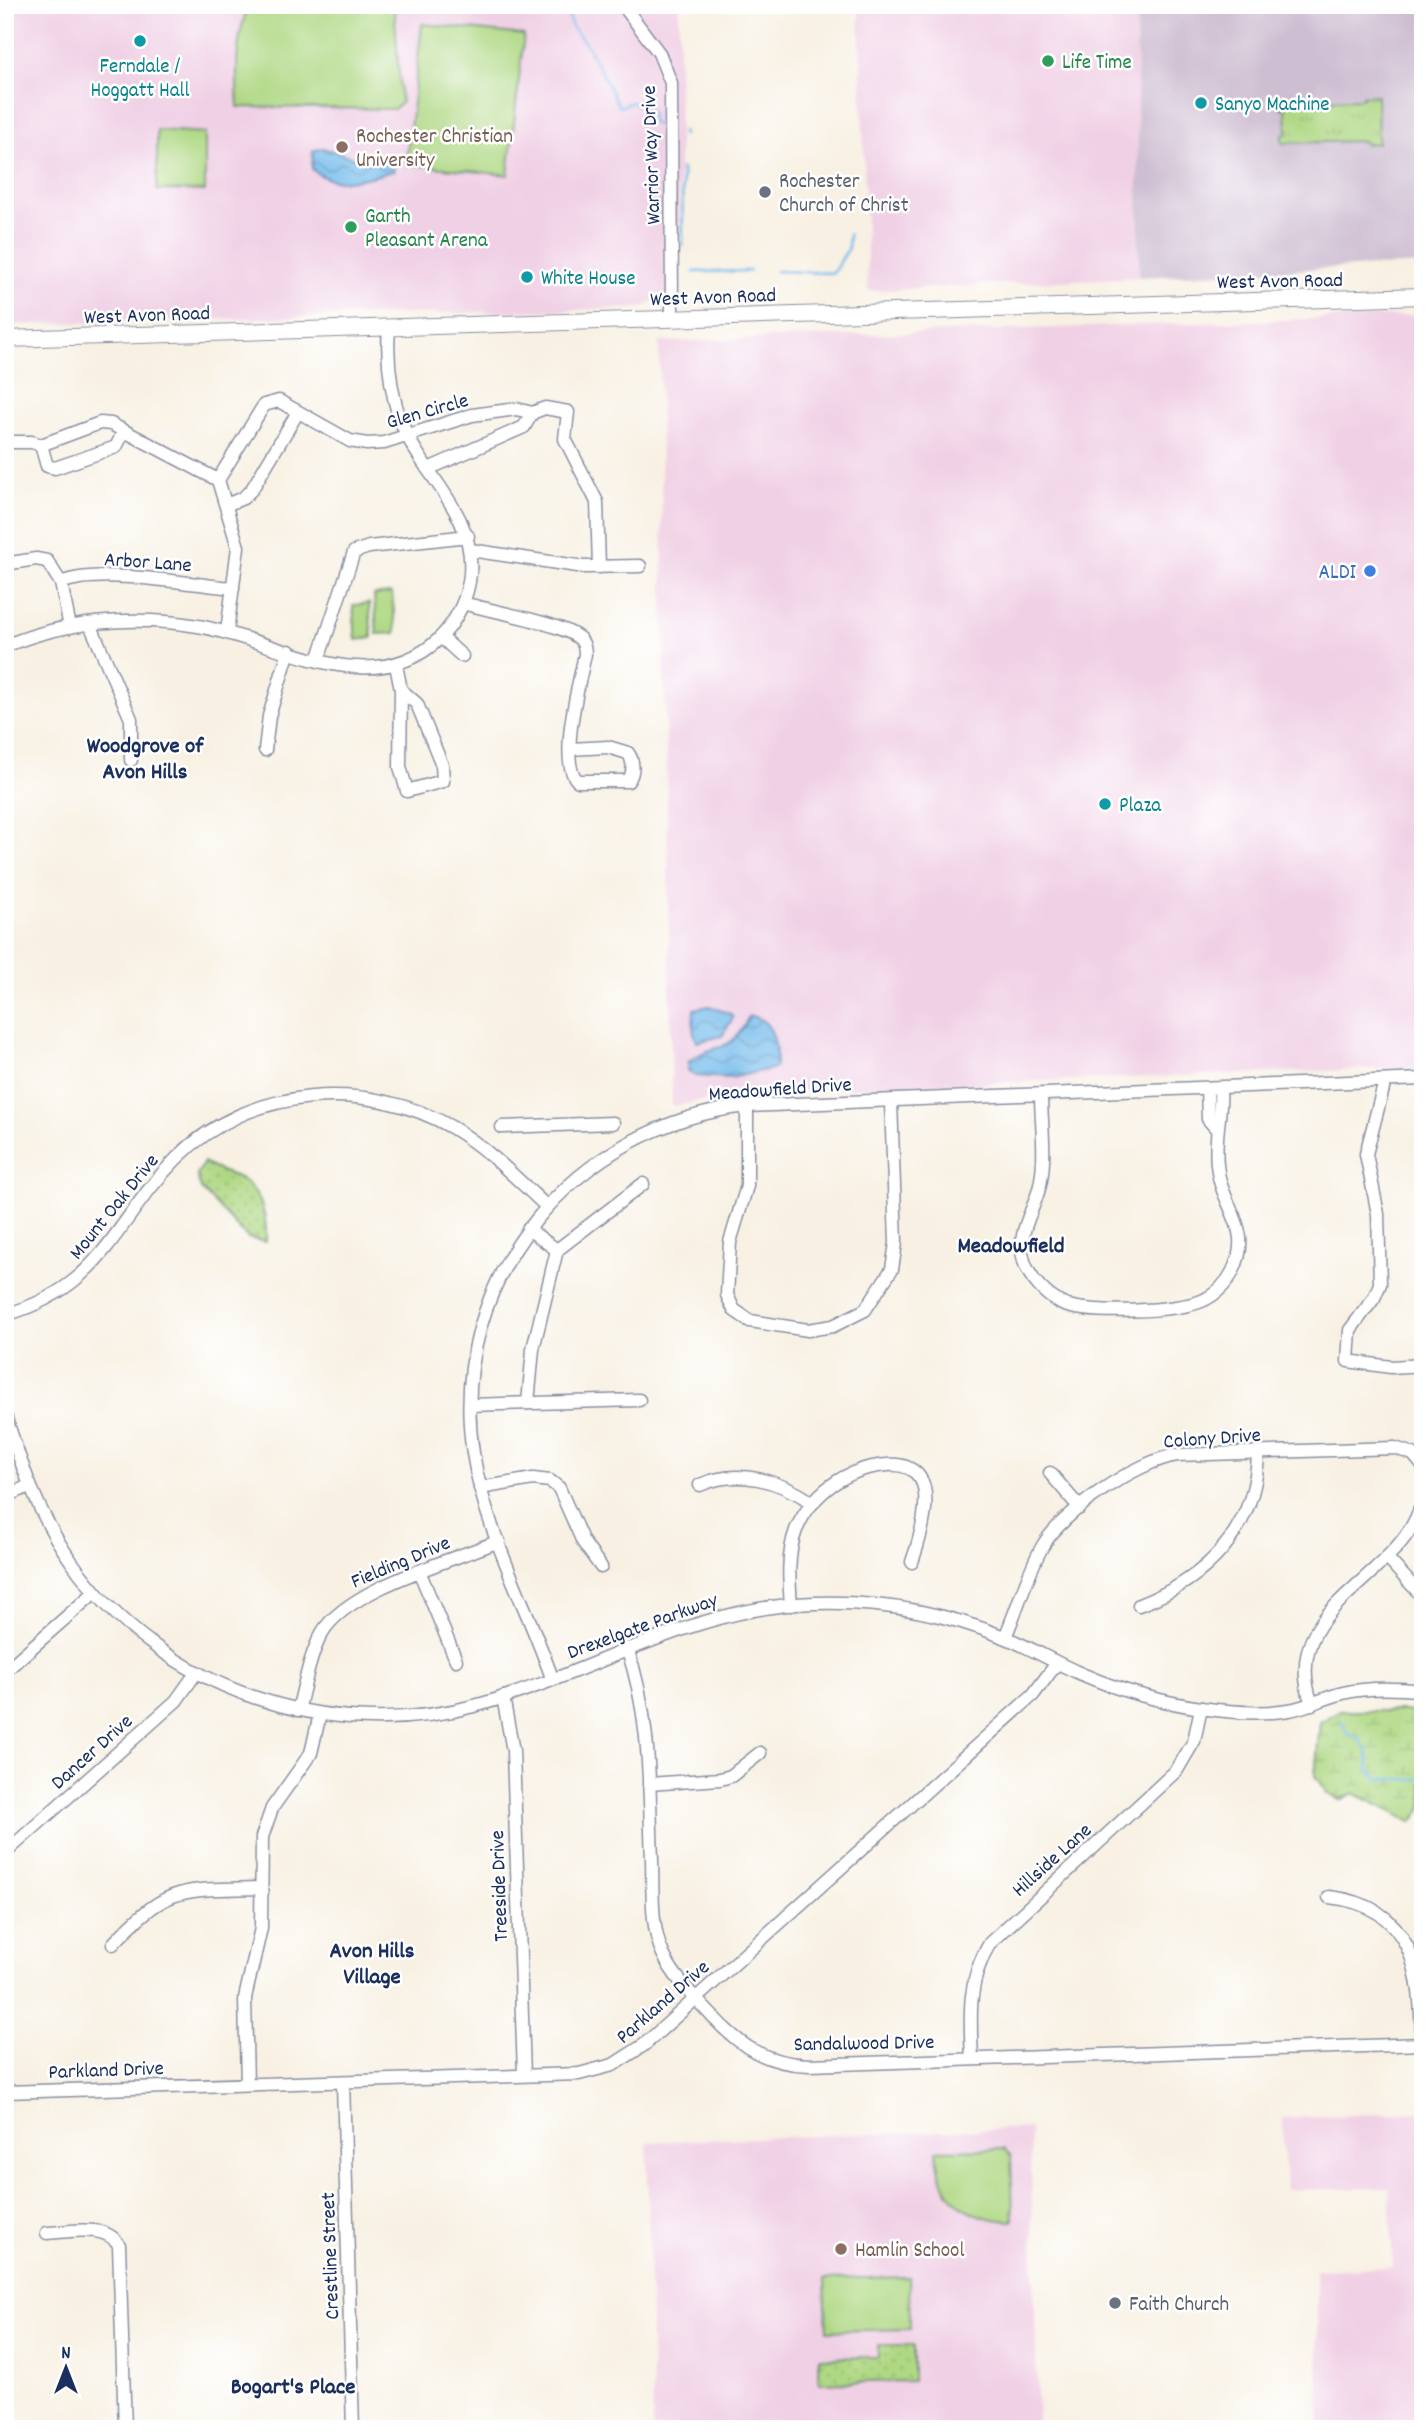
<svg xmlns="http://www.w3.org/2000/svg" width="1428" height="2434" font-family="Dekko,sans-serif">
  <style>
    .built { fill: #f0d0e5 }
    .industrial { fill: #cebed2 }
    .grass { fill: url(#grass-tufts); stroke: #658470; stroke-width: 2 }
    .wetland { fill: url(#wetland-marsh); stroke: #658470; stroke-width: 2 }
    .park { fill: url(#park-dots); stroke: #658470; stroke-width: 2 }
    .garden { fill: #afd883; stroke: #658470; stroke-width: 2 }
    .water { fill: url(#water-waves); stroke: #4876a5; stroke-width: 2 }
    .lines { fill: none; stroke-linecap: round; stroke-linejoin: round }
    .stream { stroke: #74bcec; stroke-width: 2.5 }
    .minor-casing { stroke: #8a90a0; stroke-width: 15 }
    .major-casing { stroke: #8a90a0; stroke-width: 18 }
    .minor { stroke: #fff; stroke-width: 12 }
    .major { stroke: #fff; stroke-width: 16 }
    .culture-dot { fill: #0f9aa8; stroke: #fff; stroke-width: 2.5 }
    .leisure-dot { fill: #2e9e5b; stroke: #fff; stroke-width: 2.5 }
    .education-dot { fill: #8d6e63; stroke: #fff; stroke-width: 2.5 }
    .worship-dot { fill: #6b7280; stroke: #fff; stroke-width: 2.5 }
    .shop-dot { fill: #3f7fe0; stroke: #fff; stroke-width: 2.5 }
    .labels { text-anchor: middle; stroke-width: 5; stroke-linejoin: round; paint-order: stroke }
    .leisure-label { font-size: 21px; fill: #27864d; stroke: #fff; text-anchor: start }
    .culture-label { font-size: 21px; fill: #0d838f; stroke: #fff; text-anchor: start }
    .education-label { font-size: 21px; fill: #785e54; stroke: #fff; text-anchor: start }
    .street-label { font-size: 21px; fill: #1b2f5e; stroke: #fff }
    .worship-label { font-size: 21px; fill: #5b616d; stroke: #fff; text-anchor: start }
    .shop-label { font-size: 21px; fill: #366cbe; stroke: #fff; text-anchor: end }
    .neighbourhood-label { font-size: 23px; font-weight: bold; fill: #1b2f5e; stroke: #fff }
  </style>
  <defs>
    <pattern id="grass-tufts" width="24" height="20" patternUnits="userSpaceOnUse" patternTransform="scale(1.75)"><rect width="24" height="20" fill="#afd883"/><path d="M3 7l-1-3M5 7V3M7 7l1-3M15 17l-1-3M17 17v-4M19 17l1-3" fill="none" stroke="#96ba74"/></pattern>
    <pattern id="wetland-marsh" width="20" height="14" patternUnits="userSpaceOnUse" patternTransform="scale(1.75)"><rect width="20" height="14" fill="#afd883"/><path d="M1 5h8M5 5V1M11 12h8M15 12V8" fill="none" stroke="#96ba74"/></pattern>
    <pattern id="park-dots" width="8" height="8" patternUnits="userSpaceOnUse" patternTransform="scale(1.75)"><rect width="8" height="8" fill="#afd883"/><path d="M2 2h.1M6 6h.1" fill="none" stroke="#96ba74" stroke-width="1.8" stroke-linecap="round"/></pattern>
    <pattern id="water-waves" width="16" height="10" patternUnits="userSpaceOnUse" patternTransform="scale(1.75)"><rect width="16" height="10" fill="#74bcec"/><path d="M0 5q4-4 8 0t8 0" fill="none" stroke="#5e99c2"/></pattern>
  </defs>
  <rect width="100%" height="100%" fill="#fff"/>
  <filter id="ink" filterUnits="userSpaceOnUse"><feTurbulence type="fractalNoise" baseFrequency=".0143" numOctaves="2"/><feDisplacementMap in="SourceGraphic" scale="14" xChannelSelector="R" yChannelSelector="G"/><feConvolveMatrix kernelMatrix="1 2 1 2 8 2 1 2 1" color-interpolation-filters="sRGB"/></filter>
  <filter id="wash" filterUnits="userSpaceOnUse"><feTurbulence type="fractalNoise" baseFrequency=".00686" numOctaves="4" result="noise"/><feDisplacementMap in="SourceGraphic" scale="28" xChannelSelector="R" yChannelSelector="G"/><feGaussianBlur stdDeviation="1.57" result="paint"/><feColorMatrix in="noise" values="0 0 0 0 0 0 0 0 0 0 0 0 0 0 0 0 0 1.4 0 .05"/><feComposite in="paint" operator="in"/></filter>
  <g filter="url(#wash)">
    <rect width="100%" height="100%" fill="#f8f1e3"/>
    <!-- built -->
    <g class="built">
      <path d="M5,5H679V289L641,308L5,325Z"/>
      <path d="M859,5H1136L1139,277L868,291Z"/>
      <path d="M1423,315V1067L752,1092L672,1106L659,342Z"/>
      <path d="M1423,2112V2429H1320L1316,2270L1393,2267L1389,2188L1286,2190L1282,2118Z"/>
      <path d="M1030,2128L1038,2429H653L647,2142Z"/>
    </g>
    <!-- industrial -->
    <path class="industrial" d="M1136,5H1423V264L1139,277Z"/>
    <!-- grass -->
    <path class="grass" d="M1377,95L1378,143L1364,144V141L1282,143V135L1287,134L1286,109L1281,108V101L1362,99V96Z"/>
    <!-- wetland -->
    <path class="wetland" d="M1339,1711H1406L1423,1717V1808L1412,1822L1354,1793L1340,1800L1327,1793L1315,1776L1320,1722Z"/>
    <!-- park -->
    <g class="park">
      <path d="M204,1162C215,1172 226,1171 239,1178C262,1191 267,1218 266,1242L248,1238L241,1231L201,1189L197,1175Z"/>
      <path d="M878,2345H913V2381L819,2383V2358L878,2357Z"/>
    </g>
    <!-- garden -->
    <g class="garden">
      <path d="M249,5H394L401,103L394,109L238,107C236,70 235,39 249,5Z"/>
      <path d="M422,24L524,35L508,175L406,164Z"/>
      <path d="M157,130L205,133V191L157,190Z"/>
      <path d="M392,593L396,633L377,634L374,595Z"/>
      <path d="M369,603L372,638L356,640L353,605Z"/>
      <path d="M1004,2149L1011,2156L1013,2221C965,2219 939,2198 937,2150Z"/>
      <path d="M909,2277L910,2329L827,2331L825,2279Z"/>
    </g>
    <!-- water -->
    <g class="water">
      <path d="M323,148L364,161L392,162L394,171C367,177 335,191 312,169L313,151Z"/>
      <path d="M709,1006L731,1014L733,1018L722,1036L697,1042L693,1029L694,1009Z"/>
      <path d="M749,1016C774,1018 778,1047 775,1068L731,1078L695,1076L688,1070V1062C717,1039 729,1059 749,1016Z"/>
    </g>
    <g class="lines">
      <!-- stream -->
      <g class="stream">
        <path d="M567,5L571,25L588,47L619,107L632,102L651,112L652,122L657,125"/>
        <path d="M682,131L683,135"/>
        <path d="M682,169L683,246"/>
        <path d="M776,271L833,273L848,249L849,234"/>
        <path d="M694,272L750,271"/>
        <path d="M1342,1721L1347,1734C1365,1739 1370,1752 1369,1770L1379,1779H1423"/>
      </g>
    </g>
  </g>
  <g filter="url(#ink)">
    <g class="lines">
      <defs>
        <g id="minor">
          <path d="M623,5L659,53L671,83L672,318"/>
          <path d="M5,442H32L41,445L100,423L111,424L218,480"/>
          <path d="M41,445L47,466L55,468L116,447L124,431"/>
          <path d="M428,469L524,427L532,413"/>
          <path d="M218,480L264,405L279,401L350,441L367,444L384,443L472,415L517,409L532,413L545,408L568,412L565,439L597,502L599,567"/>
          <path d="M218,480L238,547L227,632"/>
          <path d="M226,505L243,498L252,489L298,412"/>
          <path d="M470,550L584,567L640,566"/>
          <path d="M5,564L36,559L47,561L61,583L70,627"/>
          <path d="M61,583C99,567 189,584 233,588"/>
          <path d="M463,603C489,611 563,623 580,639C584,643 585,648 585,654C580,680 557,764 578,781H628C634,773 634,761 628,753L608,747L570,749"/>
          <path d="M90,624L131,719V760"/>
          <path d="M441,637L462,656"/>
          <path d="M5,646C65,621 134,615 198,626C275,639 370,704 439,639C456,622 468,598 470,574C475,517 432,484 408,437C392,407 386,363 389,329"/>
          <path d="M318,660L354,552L369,547L468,536"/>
          <path d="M396,665L401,690L417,704L442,765L443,781L407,791L400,767L401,690"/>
          <path d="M265,750L269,716L289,651"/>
          <path d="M1385,1081L1366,1154L1378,1214L1380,1284L1374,1298L1350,1330L1348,1361L1391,1367L1423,1365"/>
          <path d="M1207,1088L1208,1119L1215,1127"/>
          <path d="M1041,1095C1041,1122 1046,1152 1041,1180C1037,1208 1015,1231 1024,1261C1029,1278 1046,1296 1062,1304C1088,1315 1178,1312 1204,1300C1216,1294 1227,1283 1233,1271C1255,1227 1220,1206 1217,1165C1214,1135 1222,1117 1220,1088"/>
          <path d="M747,1106V1186L730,1242L727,1295L734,1310L750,1321L808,1330L833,1326L865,1310L892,1269L896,1243L891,1101"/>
          <path d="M502,1127L613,1123"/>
          <path d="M528,1229L557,1250"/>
          <path d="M5,1315C105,1286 112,1223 177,1158C248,1086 368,1078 453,1128C488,1149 517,1179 546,1206"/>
          <path d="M528,1403L533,1349L557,1250L643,1184"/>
          <path d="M470,1405L639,1400"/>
          <path d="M5,1415C22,1467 39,1516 71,1561C160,1689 328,1746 478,1705C594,1673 691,1607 815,1603C879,1601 945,1613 1004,1637C1032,1648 1057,1664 1084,1675C1121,1691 1161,1702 1201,1708C1229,1712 1260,1715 1289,1710C1307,1707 1324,1698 1343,1693C1368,1687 1397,1688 1423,1691"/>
          <path d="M1050,1473L1080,1508"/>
          <path d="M700,1485C738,1468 779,1480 813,1503"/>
          <path d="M480,1488L533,1479L550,1481L559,1488L583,1542L601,1567"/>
          <path d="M5,1497L29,1486"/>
          <path d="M1387,1558L1421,1595"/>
          <path d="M420,1573L456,1660"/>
          <path d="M791,1605C789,1580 787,1554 796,1530C812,1493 846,1468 887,1465C900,1464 912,1466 920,1478C933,1497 919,1542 912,1562"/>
          <path d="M1139,1605C1208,1579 1256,1528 1258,1453"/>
          <path d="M1005,1637C1018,1608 1026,1576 1042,1547C1062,1512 1137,1461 1177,1455L1395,1448L1413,1454L1423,1466"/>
          <path d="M627,1648C651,1717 649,1787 652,1859C653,1890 650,1926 663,1954C674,1978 695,1998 713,2017C741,2047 767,2064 809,2065L1423,2044"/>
          <path d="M5,1671L95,1592"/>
          <path d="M552,1678C526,1604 485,1531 473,1453C446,1278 575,1125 747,1106L1423,1079"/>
          <path d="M503,1697L513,1751L524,2075"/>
          <path d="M1312,1704C1275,1602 1408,1580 1423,1497"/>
          <path d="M298,1710C305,1685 309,1657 322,1633C347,1589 451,1561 499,1541"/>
          <path d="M649,1784L720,1779L731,1776L760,1753"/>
          <path d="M5,1853L176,1701L196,1673"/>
          <path d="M1329,1897C1415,1906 1421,1973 1422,2044"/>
          <path d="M113,1944C168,1884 182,1890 260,1888"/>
          <path d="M972,2059C970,2017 967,1980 990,1943L1177,1770L1194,1741L1201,1708"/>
          <path d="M343,2082L353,2429"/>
          <path d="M247,2084L245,1998L261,1928L262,1837L272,1808L311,1753L320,1714"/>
          <path d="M5,2092L579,2074L613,2065L644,2045L1033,1695L1057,1663"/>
          <path d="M47,2233C69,2232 106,2223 119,2245L125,2429"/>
        </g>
        <path id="major" d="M5,339L1423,296"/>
      </defs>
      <!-- minor casing -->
      <use href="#minor" class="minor-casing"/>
      <!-- major casing -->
      <use href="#major" class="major-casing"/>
      <!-- minor -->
      <use href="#minor" class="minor"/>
      <!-- major -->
      <use href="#major" class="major"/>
    </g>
  </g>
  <!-- markers -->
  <g class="culture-dot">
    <circle cx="140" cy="41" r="7"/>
    <circle cx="1201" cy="103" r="7"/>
    <circle cx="527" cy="277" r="7"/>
    <circle cx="1105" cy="804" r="7"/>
  </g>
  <g class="leisure-dot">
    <circle cx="1048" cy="61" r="7"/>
    <circle cx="351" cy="227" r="7"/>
  </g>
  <g class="education-dot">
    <circle cx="342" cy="147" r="7"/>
    <circle cx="841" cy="2249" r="7"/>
  </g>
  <g class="worship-dot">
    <circle cx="765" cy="192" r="7"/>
    <circle cx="1115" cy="2303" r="7"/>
  </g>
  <circle class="shop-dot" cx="1370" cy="571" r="7"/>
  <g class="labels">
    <!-- leisure labels -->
    <g class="leisure-label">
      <text x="1062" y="68">Life Time</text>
      <text x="365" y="222">Garth<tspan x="365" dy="24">Pleasant Arena</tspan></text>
    </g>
    <!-- culture labels -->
    <g class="culture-label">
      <text x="140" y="72" text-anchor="middle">Ferndale /<tspan x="140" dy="24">Hoggatt Hall</tspan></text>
      <text x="1215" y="110">Sanyo Machine</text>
      <text x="541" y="284">White House</text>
      <text x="1119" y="811">Plaza</text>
    </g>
    <!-- education labels -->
    <g class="education-label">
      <text x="356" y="142">Rochester Christian<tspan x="356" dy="24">University</tspan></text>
      <text x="855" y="2256">Hamlin School</text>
    </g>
    <!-- street labels -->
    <g class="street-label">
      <text transform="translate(650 155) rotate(-92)" y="7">Warrior Way Drive</text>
      <text transform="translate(1280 280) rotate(-1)" y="7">West Avon Road</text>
      <text transform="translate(713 296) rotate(-2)" y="7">West Avon Road</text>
      <text transform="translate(147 314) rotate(-2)" y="7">West Avon Road</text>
      <text transform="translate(427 410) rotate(-16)" y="7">Glen Circle</text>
      <text transform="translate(148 561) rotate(4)" y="7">Arbor Lane</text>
      <text transform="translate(780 1088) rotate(-4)" y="7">Meadowfield Drive</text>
      <text transform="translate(113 1206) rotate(-51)" y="7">Mount Oak Drive</text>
      <text transform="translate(1212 1437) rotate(-4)" y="7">Colony Drive</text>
      <text transform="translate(400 1561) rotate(-23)" y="7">Fielding Drive</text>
      <text transform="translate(642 1625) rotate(-20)" y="7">Drexelgate Parkway</text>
      <text transform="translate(91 1751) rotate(-42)" y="7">Dancer Drive</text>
      <text transform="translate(1051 1859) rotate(-42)" y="7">Hillside Lane</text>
      <text transform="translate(498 1886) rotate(-92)" y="7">Treeside Drive</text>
      <text transform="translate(662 2001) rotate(-41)" y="7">Parkland Drive</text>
      <text transform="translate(864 2042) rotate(-1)" y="7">Sandalwood Drive</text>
      <text transform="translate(106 2069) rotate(-2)" y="7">Parkland Drive</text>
      <text transform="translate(329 2256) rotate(-92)" y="7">Crestline Street</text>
    </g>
    <!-- worship labels -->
    <g class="worship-label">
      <text x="779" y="187">Rochester<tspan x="779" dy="24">Church of Christ</tspan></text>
      <text x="1129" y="2310">Faith Church</text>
    </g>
    <!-- shop labels -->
    <g class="shop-label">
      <text x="1356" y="578">ALDI</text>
    </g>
    <!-- neighbourhood labels -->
    <g class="neighbourhood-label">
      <text x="145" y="752">Woodgrove of<tspan x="145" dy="26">Avon Hills</tspan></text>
      <text x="1011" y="1252">Meadowfield</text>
      <text x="372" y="1957">Avon Hills<tspan x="372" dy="26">Village</tspan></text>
      <text x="293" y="2393">Bogart's Place</text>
    </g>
  </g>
  <!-- margin -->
  <rect width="1428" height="2434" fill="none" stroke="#fff" stroke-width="28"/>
  <!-- north arrow -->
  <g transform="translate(66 2368)" stroke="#ffffff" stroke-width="5" paint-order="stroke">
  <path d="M0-5L12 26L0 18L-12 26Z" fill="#1b2f5e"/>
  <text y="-10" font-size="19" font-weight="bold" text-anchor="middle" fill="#1b2f5e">N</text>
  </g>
</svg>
